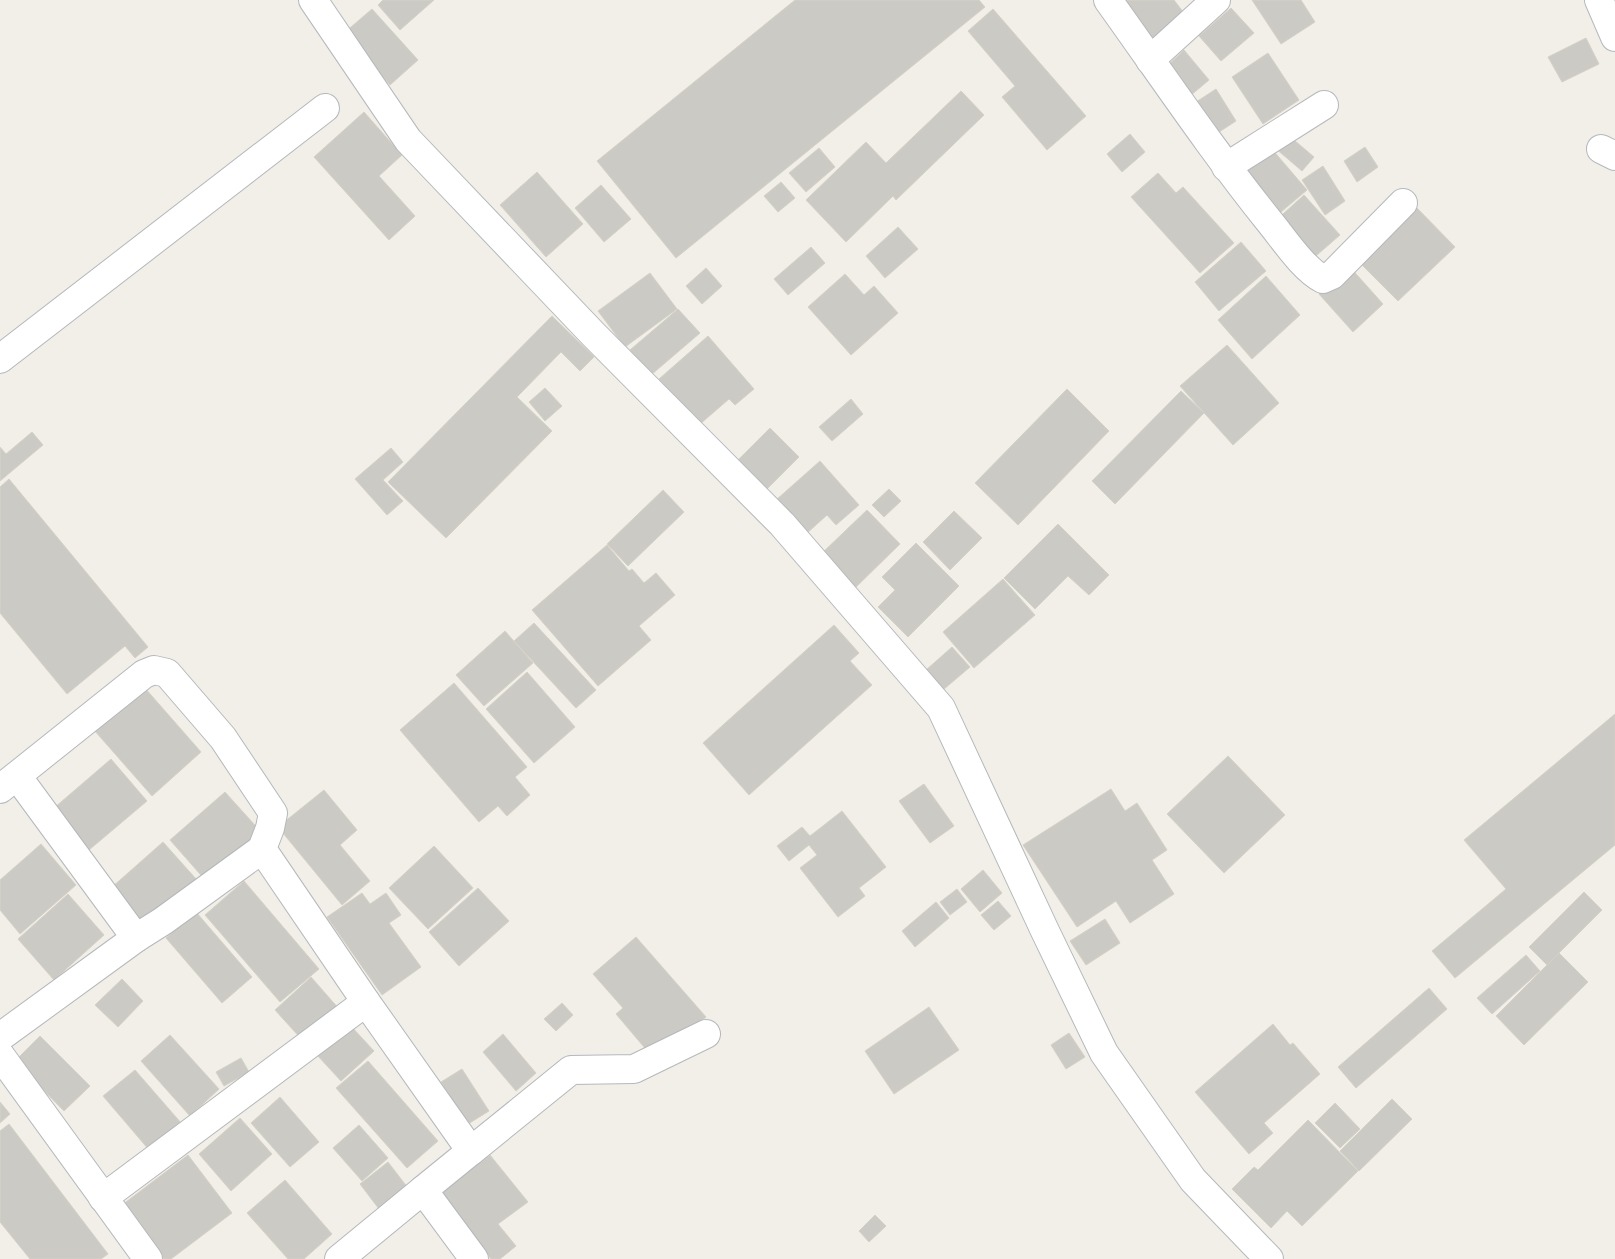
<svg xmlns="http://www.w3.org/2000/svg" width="1615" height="1259" font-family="'Sofia Sans Condensed',sans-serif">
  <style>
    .building { fill: #cccac5; stroke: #d6d1c6 }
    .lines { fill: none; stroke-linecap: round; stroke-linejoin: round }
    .minor-casing { stroke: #b5b8bc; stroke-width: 30 }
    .minor { stroke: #fff; stroke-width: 28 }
  </style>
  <rect width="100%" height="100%" fill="#f1efe8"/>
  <!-- building -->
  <g class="building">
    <path d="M383,0H434L400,30L378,5Z"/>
    <path d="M795,0H979L985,7L676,258L597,161Z"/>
    <path d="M1122,0H1174L1187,17L1154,42Z"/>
    <path d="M1252,0H1301L1315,22L1281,44Z"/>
    <path d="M1231,8L1254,33L1221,61L1199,36Z"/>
    <path d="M372,9L418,60L390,85L344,33Z"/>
    <path d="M993,9L1086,116L1047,150L1002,97L1015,86L968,31Z"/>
    <path d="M1586,38L1599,64L1562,82L1548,57Z"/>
    <path d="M1184,50L1209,80L1190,96L1166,67Z"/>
    <path d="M1268,53L1299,100L1263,124L1232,77Z"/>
    <path d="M1216,89L1236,121L1216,134L1196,102Z"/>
    <path d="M961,91L984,115L896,200L893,196L846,242L806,200L866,142L886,163Z"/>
    <path d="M364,112L402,155L379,176L415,216L389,240L314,157Z"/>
    <path d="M1130,134L1145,152L1122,172L1107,154Z"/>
    <path d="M1287,134L1314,157L1302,171L1275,148Z"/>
    <path d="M1365,147L1378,167L1357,182L1344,161Z"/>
    <path d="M819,148L835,167L806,192L789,173Z"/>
    <path d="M1271,148L1307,190L1275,217L1239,176Z"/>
    <path d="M1323,166L1345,201L1325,215L1302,180Z"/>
    <path d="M537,172L583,224L546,257L500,205Z"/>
    <path d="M1158,173L1176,193L1183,187L1234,243L1200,273L1131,197Z"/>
    <path d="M781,182L795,198L778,212L764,196Z"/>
    <path d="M601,185L631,219L604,242L575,208Z"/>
    <path d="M1304,195L1340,235L1309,262L1273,223Z"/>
    <path d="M1417,208L1455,247L1398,301L1361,264Z"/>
    <path d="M898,227L918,249L885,278L866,256Z"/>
    <path d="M1241,242L1266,271L1219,311L1195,282Z"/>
    <path d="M811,247L825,263L788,295L774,279Z"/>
    <path d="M1349,266L1383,304L1353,332L1319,294Z"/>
    <path d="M706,268L722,286L702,304L686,286Z"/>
    <path d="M650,273L677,309L625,347L598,311Z"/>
    <path d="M845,274L864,295L874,286L898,313L851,355L808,307Z"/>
    <path d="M1266,276L1300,315L1252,359L1218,320Z"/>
    <path d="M678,309L700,333L651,375L630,350Z"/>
    <path d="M552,316L594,357L580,371L561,352L517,397L552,431L446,538L388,482Z"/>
    <path d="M708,336L754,389L735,405L729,399L699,425L659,379Z"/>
    <path d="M1227,345L1279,403L1233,445L1180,386Z"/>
    <path d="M545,388L562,406L545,421L529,402Z"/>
    <path d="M1067,389L1109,431L1018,525L975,483Z"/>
    <path d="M1181,391L1204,413L1115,504L1092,481Z"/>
    <path d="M851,399L863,414L832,441L819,427Z"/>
    <path d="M770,428L799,457L767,489L738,460Z"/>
    <path d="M32,432L43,445L0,481V447L6,454Z"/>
    <path d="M391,448L403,462L383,480L403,501L387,515L355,479Z"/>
    <path d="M820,461L859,505L836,525L827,515L806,534L776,500Z"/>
    <path d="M9,479L148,647L135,658L125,646L67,694L0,613V487Z"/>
    <path d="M889,489L901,501L884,517L872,505Z"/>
    <path d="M663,490L684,512L628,566L607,544Z"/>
    <path d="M867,510L900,544L854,589L820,555Z"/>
    <path d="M954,511L982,538L950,570L923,542Z"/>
    <path d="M1058,524L1109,575L1089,595L1068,576L1035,609L1004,578Z"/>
    <path d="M916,543L959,586L908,637L878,607L895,590L882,577Z"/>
    <path d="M607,545L629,571L632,569L644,583L656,573L675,595L639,626L651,640L598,686L532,610Z"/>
    <path d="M1003,579L1035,615L974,668L943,632Z"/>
    <path d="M534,623L596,690L576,708L514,641Z"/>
    <path d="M834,625L859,653L850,661L872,685L749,795L703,743Z"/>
    <path d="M505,631L533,663L484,706L456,675Z"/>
    <path d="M952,647L970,667L943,690L926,670Z"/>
    <path d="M527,672L575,727L534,763L486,709Z"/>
    <path d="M454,683L527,767L515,777L530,795L507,816L498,806L479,822L400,730Z"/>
    <path d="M144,687L201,752L152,796L94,730Z"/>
    <path d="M1615,714V845L1455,978L1432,951L1506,889L1464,840Z"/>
    <path d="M1228,756L1285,815L1224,873L1167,814Z"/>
    <path d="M111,759L147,801L89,850L54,808Z"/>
    <path d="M924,784L954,826L930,843L899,801Z"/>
    <path d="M1111,789L1125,811L1137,803L1167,850L1152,860L1174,894L1130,923L1116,901L1077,927L1023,845Z"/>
    <path d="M324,790L357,830L340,845L370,881L342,905L278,827Z"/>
    <path d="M225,792L262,833L207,882L170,840Z"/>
    <path d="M842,811L886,867L859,888L865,896L838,917L800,868L817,855L809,845L789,861L777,846L802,827L810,836Z"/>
    <path d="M163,842L197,880L144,925L111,888Z"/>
    <path d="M41,844L76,885L20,934L0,910V880Z"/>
    <path d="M434,846L473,888L428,929L389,888Z"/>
    <path d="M983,870L1002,893L980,912L961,889Z"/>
    <path d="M244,881L319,969L280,1002L205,915Z"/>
    <path d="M478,888L509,921L459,966L429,932Z"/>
    <path d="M957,889L967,902L950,915L940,902Z"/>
    <path d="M1584,892L1602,910L1547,965L1529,947Z"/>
    <path d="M362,893L370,904L386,893L401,915L389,923L421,967L382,995L327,917Z"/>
    <path d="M68,894L104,935L54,980L18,939Z"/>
    <path d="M998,901L1011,916L994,930L981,915Z"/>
    <path d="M936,902L949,918L915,947L902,931Z"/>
    <path d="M196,912L252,977L222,1003L166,938Z"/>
    <path d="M1105,919L1120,943L1086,965L1070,941Z"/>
    <path d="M636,937L706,1017L673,1046L649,1053L616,1014L623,1008L593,974Z"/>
    <path d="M1559,953L1588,982L1524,1045L1496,1016Z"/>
    <path d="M1526,955L1540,971L1492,1014L1477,998Z"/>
    <path d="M311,977L340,1010L304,1042L275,1010Z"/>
    <path d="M122,979L143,1001L118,1027L95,1005Z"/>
    <path d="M1429,988L1447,1009L1356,1088L1338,1067Z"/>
    <path d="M562,1003L573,1015L556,1031L544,1019Z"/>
    <path d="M929,1007L959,1050L894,1094L865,1051Z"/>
    <path d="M1273,1024L1290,1045L1293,1043L1320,1074L1264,1123L1273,1133L1249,1154L1195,1092Z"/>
    <path d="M350,1025L374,1051L341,1081L317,1055Z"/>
    <path d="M1069,1033L1085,1057L1066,1069L1051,1045Z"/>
    <path d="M503,1034L536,1073L516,1091L483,1052Z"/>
    <path d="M170,1035L219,1089L190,1116L141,1061Z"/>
    <path d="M40,1036L90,1086L64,1111L15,1061Z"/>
    <path d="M241,1058L249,1072L224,1086L216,1072Z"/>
    <path d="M368,1061L438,1141L407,1168L336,1088Z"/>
    <path d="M462,1069L489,1111L468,1124L441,1082Z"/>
    <path d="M135,1070L182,1124L150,1151L103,1096Z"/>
    <path d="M280,1097L319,1142L290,1167L251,1123Z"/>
    <path d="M1392,1099L1412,1119L1359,1171L1340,1151Z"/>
    <path d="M0,1102L10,1114L0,1123Z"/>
    <path d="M1335,1103L1360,1129L1340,1148L1315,1123Z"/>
    <path d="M240,1118L272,1154L231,1191L199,1154Z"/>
    <path d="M1308,1120L1358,1171L1302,1226L1287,1211L1271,1228L1232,1189L1254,1167L1258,1170Z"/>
    <path d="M9,1124L108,1254L101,1259H30L0,1222V1131Z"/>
    <path d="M359,1125L388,1158L362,1181L333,1148Z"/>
    <path d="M188,1155L232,1213L171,1259H164L122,1205Z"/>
    <path d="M490,1155L528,1202L498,1224L516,1246L500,1259H491L439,1195Z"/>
    <path d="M388,1162L408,1188L379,1209L360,1184Z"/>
    <path d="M285,1180L332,1234L304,1259H288L247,1213Z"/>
    <path d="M875,1215L886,1226L869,1242L859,1231Z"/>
  </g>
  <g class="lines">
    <defs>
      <g id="minor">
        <path d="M313,0L408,140L593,334L782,524L941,708L1045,931L1104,1053L1193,1180L1269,1259"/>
        <path d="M1108,0C1161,74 1212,150 1269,221C1283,238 1304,270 1323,279L1332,275L1403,203"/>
        <path d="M1599,0L1615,37"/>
        <path d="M1150,60L1216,0"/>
        <path d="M1601,149L1615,156"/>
        <path d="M1226,167L1324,105"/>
        <path d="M0,359L325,108"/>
        <path d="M17,776L136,938L163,921L262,849"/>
        <path d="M0,789L144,674L154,670L167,673L223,738L273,813L270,828L262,849L366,1002L471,1151L423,1190"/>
        <path d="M0,1037L136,938"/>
        <path d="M0,1055L148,1259"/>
        <path d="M471,1151L571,1070L634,1069L706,1034"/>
        <path d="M103,1198L366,1002"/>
        <path d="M339,1259L423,1190L474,1259"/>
      </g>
    </defs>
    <!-- minor casing -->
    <use href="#minor" class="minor-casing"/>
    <!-- minor -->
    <use href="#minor" class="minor"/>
  </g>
</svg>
